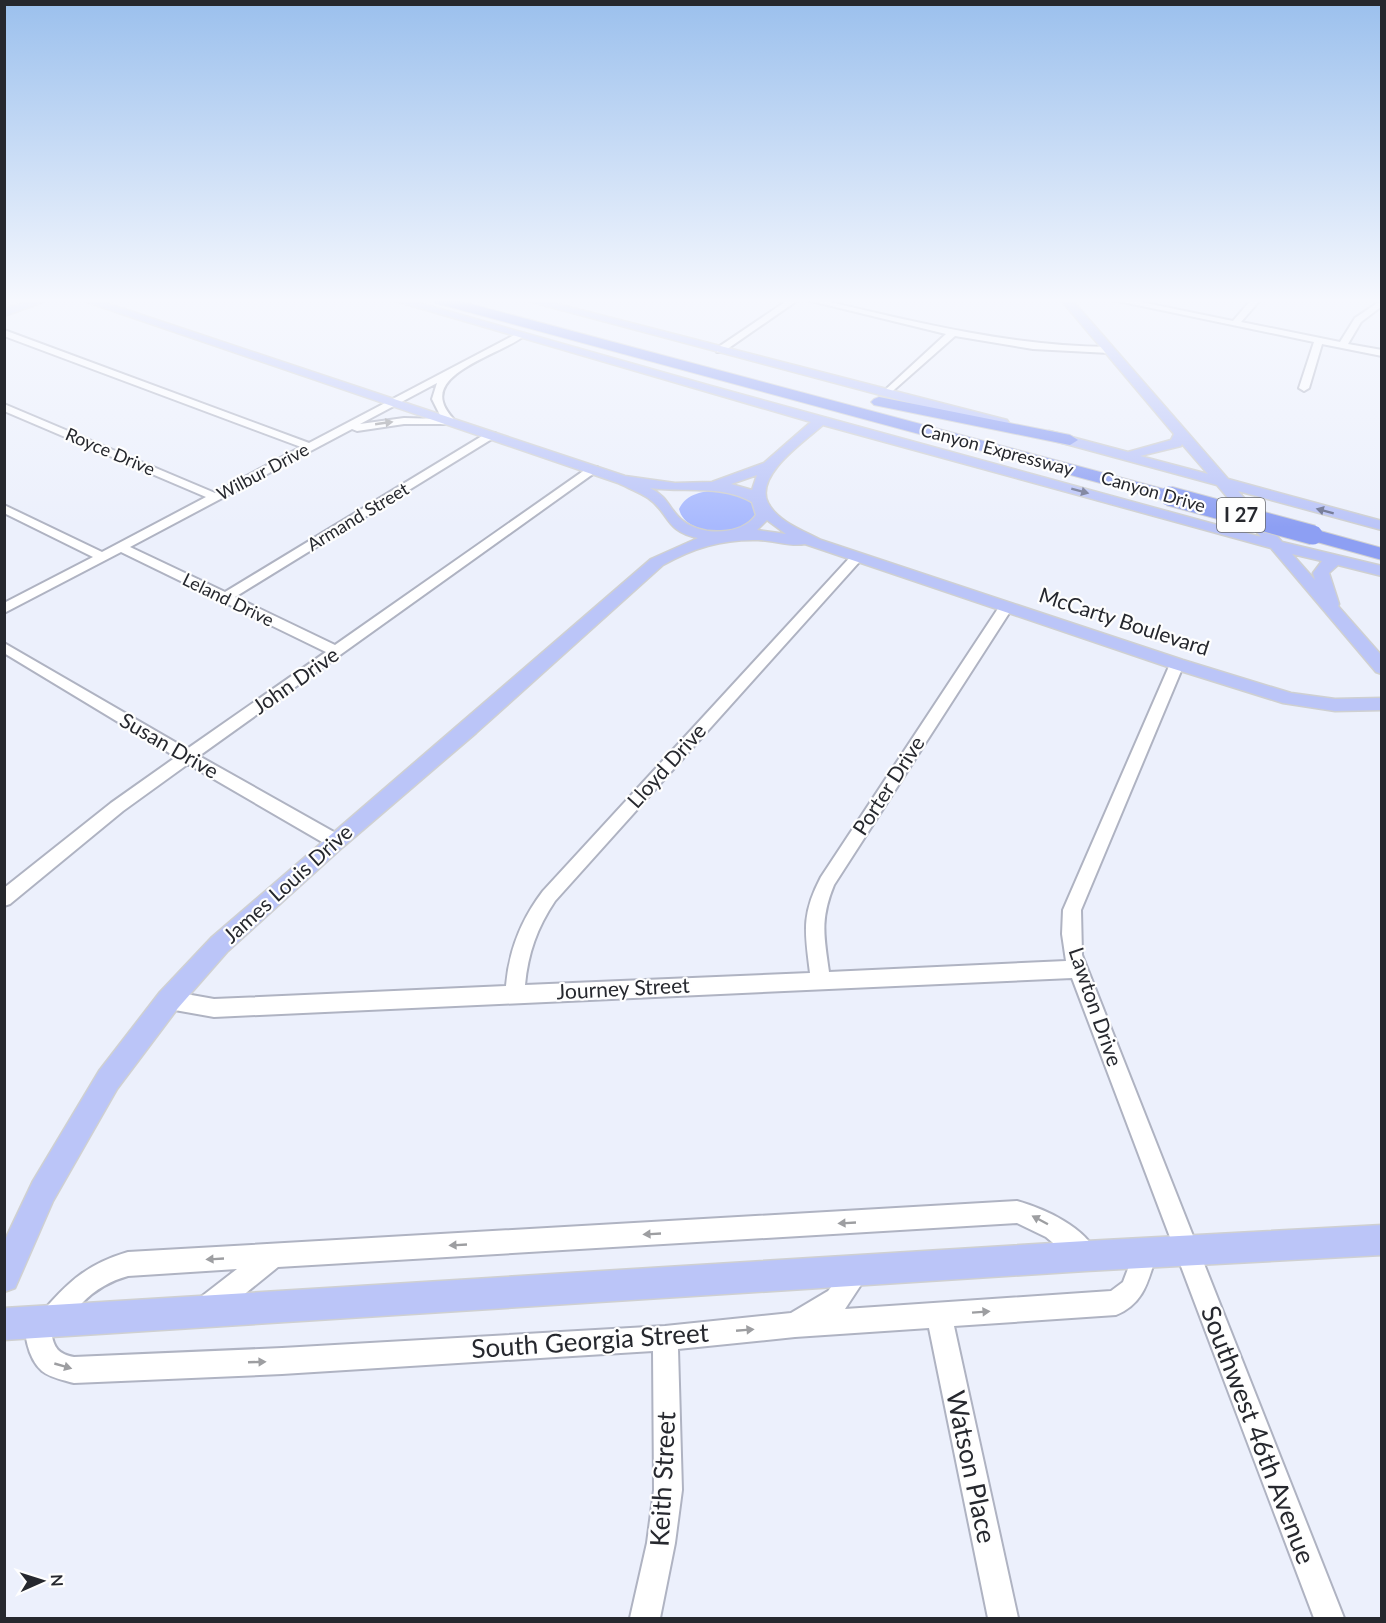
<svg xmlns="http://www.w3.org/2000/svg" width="1386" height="1623" font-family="Lato,sans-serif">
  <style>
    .green { fill: #a8b9fe }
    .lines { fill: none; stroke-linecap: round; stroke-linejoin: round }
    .minor-casing { stroke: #afb3c2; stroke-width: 4 }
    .major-casing { stroke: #cfd0d1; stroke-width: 3 }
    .highway-casing { stroke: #cfd0d1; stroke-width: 2 }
    .minor { fill: #fff; fill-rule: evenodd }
    .major { fill: #bbc5f8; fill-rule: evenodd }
    .highway { fill: #8d9ff3; fill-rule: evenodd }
    .highway-bridge-casing { stroke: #cfd0d1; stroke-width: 21; stroke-linecap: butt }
    .highway-bridge { stroke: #8d9ff3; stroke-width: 19 }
    .oneway { fill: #9d9ea1 }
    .oneway2 { fill: #707693 }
    .labels { text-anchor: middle; stroke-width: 4.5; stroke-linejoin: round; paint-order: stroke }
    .far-street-label { font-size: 18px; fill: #26282e; stroke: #fefefe }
    .shield { fill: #fefefe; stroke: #67686c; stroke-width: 1.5 }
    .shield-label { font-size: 20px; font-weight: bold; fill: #26282e }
    .street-label { font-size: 21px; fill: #26282e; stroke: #fefefe }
    .near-street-label { font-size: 26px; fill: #26282e; stroke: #fefefe }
  </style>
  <rect width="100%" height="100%" fill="#ecf0fc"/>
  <!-- green -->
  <path class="green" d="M720,490C736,492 775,508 745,525C726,535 685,534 679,509C686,493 704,491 720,490Z"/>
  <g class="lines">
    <defs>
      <g id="minor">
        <path d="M788,300H798L723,352H717V348Z"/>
        <path d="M807,300H822C918,323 1011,346 1109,347L1114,350L1109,353L1033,349L955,336L887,396L884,395V391L946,334Z"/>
        <path d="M1113,300H1131L1233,321L1251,300H1260L1241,322L1340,342L1355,318L1382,300V306L1361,322L1348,344L1382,350V356L1322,344L1309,388L1304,391L1299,388L1314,342Z"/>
        <path d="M4,330L309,443L518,333L525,335C506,352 434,370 443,402C445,410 451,416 456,422L455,424H404L357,431L352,429L130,547L225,592L487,433H495V437L235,597L335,645L589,467H597V471L199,756L341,836L343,841L341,846L335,848L329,846L188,764L123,811L10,904L4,906V888L111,803L176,757L4,653V643L187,749L326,652L121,552L4,613V603L93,557L4,513V505L102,552L206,497L4,411V404L215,493L301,447L4,336ZM437,383L432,399L442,419L404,418L360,424Z"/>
        <path d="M857,553L863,557L861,560L555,901C537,928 528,953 525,985L810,973C805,932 801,915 821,877L999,607L1006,603L1013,607L834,885C820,919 824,936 829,972L1066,961L1062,934L1063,910L1170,664L1172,661H1182L1184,664L1081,910L1082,955L1344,1618H1314L1072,978L214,1017L169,1009L162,1006L159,1000L162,994L169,991L214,999L506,986C509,950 521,920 543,891L853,554Z"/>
        <path d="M1017,1201C1045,1209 1086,1227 1098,1256L1094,1264L1086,1268L1078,1264L1046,1237L1017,1223L278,1267L215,1318L206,1321L197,1318L194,1309L197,1300L237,1269L128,1276C110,1281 96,1289 82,1303C72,1313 65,1327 51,1332C54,1348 58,1354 74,1357L282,1348L665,1326L791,1313L828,1291L850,1263L858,1259L866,1263L870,1271L845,1309L1111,1291L1123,1282L1137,1245L1145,1241L1153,1245L1157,1253C1148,1280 1145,1303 1116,1315L954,1326L1018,1618H988L929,1328L795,1337L678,1349L682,1490L675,1543L660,1618H630L647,1543L654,1490L653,1351L282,1374L74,1383C63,1380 51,1378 42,1371C28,1359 21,1329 28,1312L37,1309L43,1311C70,1280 88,1264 128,1252Z"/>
      </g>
      <g id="major">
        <path d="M33,300H49L4,316V309Z"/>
        <path d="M81,300H97L625,476L675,483L712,482L764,463L811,422L392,300H409L711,386L1261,537L1217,485L1044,438L1042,435L1049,431L1128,452L1171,440L1174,434L1061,300H1072L1228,479L1382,521V530L1238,491L1282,542L1382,566V576L1338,565L1329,573L1339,604L1338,606L1382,656V674L1376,672L1271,548L823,425C805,441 754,475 768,503C778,522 804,531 821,540L1183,660L1291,693L1335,699L1382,698V710L1335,711L1283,703L1171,668L805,544C790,547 773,540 758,540C722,539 693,548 663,565L476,733L343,847L227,952L178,1008L117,1089L53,1201L15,1288L4,1292V1242L33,1181L99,1071L160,992L211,938L651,559L698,538C664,531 670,513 648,498C639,492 628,488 618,483ZM1182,444L1208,474L1140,456L1181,446ZM757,475L752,490L731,484ZM650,488C684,493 721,484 752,502L756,515C741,536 702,536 683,521C669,510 669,497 650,488ZM767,520L786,534L757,530ZM1292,554L1322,561L1313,573L1315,580Z"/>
        <path d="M524,300H542L1007,420L1009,423L1002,427L997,426Z"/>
        <path d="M1382,1225V1255L1086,1271L4,1340V1308L1086,1241Z"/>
      </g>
      <g id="highway">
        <path d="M434,300H456L1175,492L1178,496L1175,500H1163L435,303Z"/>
        <path d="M879,397L1070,435L1078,440L1070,445L874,405L871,402L874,399Z"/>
        <path d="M1313,529L1382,548V560L1306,539L1304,535L1306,531Z"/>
      </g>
    </defs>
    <!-- minor casing -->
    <use href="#minor" class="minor-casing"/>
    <!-- major casing -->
    <use href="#major" class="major-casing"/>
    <!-- highway casing -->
    <use href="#highway" class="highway-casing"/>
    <!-- minor -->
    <use href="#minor" class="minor"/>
    <!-- major -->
    <use href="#major" class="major"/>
    <!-- highway -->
    <use href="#highway" class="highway"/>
    <defs>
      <path id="highway-bridge" d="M1169,496L1313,535"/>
    </defs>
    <!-- highway-bridge casing -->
    <use href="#highway-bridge" class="highway-bridge-casing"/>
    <!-- highway-bridge -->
    <use href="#highway-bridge" class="highway-bridge"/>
  </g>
  <!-- one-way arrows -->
  <defs><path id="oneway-solid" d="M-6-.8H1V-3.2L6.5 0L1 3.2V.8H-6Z" transform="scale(1.5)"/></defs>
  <g class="oneway">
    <use href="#oneway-solid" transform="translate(384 423) rotate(-8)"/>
    <use href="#oneway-solid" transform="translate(1040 1220) rotate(-152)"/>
    <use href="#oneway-solid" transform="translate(847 1223) rotate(177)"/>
    <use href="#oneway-solid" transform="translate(652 1234) rotate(177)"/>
    <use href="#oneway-solid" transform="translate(458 1245) rotate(177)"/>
    <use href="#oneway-solid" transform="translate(215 1259) rotate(177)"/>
    <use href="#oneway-solid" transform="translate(981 1312) rotate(-4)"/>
    <use href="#oneway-solid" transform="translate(745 1330) rotate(-5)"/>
    <use href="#oneway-solid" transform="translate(257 1362) rotate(-2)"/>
    <use href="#oneway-solid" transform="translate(63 1366) rotate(16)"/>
  </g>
  <g class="oneway2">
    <use href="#oneway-solid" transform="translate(1080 491) rotate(15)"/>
    <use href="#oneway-solid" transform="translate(1325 511) rotate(-165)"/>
  </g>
  <!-- sky -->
  <linearGradient id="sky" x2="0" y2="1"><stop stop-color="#9bc0ed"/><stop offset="0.57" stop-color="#f6f8fe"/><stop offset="1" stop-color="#f6f8fe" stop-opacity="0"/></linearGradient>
  <rect width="1386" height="527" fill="url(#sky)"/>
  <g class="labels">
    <!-- far-street labels -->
    <g class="far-street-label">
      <text transform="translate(997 450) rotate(15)" y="6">Canyon Expressway</text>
      <text transform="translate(110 452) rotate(23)" y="6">Royce Drive</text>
      <text transform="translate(263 472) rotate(-28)" y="6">Wilbur Drive</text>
      <text transform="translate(1153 492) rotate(16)" y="6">Canyon Drive</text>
      <text transform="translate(358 517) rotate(-31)" y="6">Armand Street</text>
      <text transform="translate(228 600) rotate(26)" y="6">Leland Drive</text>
    </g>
    <!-- shield labels -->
    <rect class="shield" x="1217" y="498" width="48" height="34" rx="4.5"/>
    <g class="shield-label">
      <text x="1241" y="522">I 27</text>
    </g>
    <!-- street labels -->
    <g class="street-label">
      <text transform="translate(1124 622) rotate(18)" y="7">McCarty Boulevard</text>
      <text transform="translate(296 681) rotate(-35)" y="7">John Drive</text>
      <text transform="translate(169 746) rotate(30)" y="7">Susan Drive</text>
      <text transform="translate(667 766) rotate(-48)" y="7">Lloyd Drive</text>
      <text transform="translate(889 786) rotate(-57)" y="7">Porter Drive</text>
      <text transform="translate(288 884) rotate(-42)" y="7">James Louis Drive</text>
      <text transform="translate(623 989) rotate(-3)" y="7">Journey Street</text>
      <text transform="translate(1095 1007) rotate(71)" y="7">Lawton Drive</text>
    </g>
    <!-- near-street labels -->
    <g class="near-street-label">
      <text transform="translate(590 1341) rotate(-4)" y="9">South Georgia Street</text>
      <text transform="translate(1258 1435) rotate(69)" y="9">Southwest 46th Avenue</text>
      <text transform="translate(971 1467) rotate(78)" y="9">Watson Place</text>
      <text transform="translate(663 1479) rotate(-87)" y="9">Keith Street</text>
    </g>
  </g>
  <!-- border -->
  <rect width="1386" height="1623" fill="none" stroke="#26282e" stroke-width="12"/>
  <!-- north arrow -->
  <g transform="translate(42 1581) rotate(87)" stroke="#fefefe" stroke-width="4.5" paint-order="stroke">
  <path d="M0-4.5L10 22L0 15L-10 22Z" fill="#26282e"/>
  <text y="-9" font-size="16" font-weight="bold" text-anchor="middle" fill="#26282e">N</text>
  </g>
</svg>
